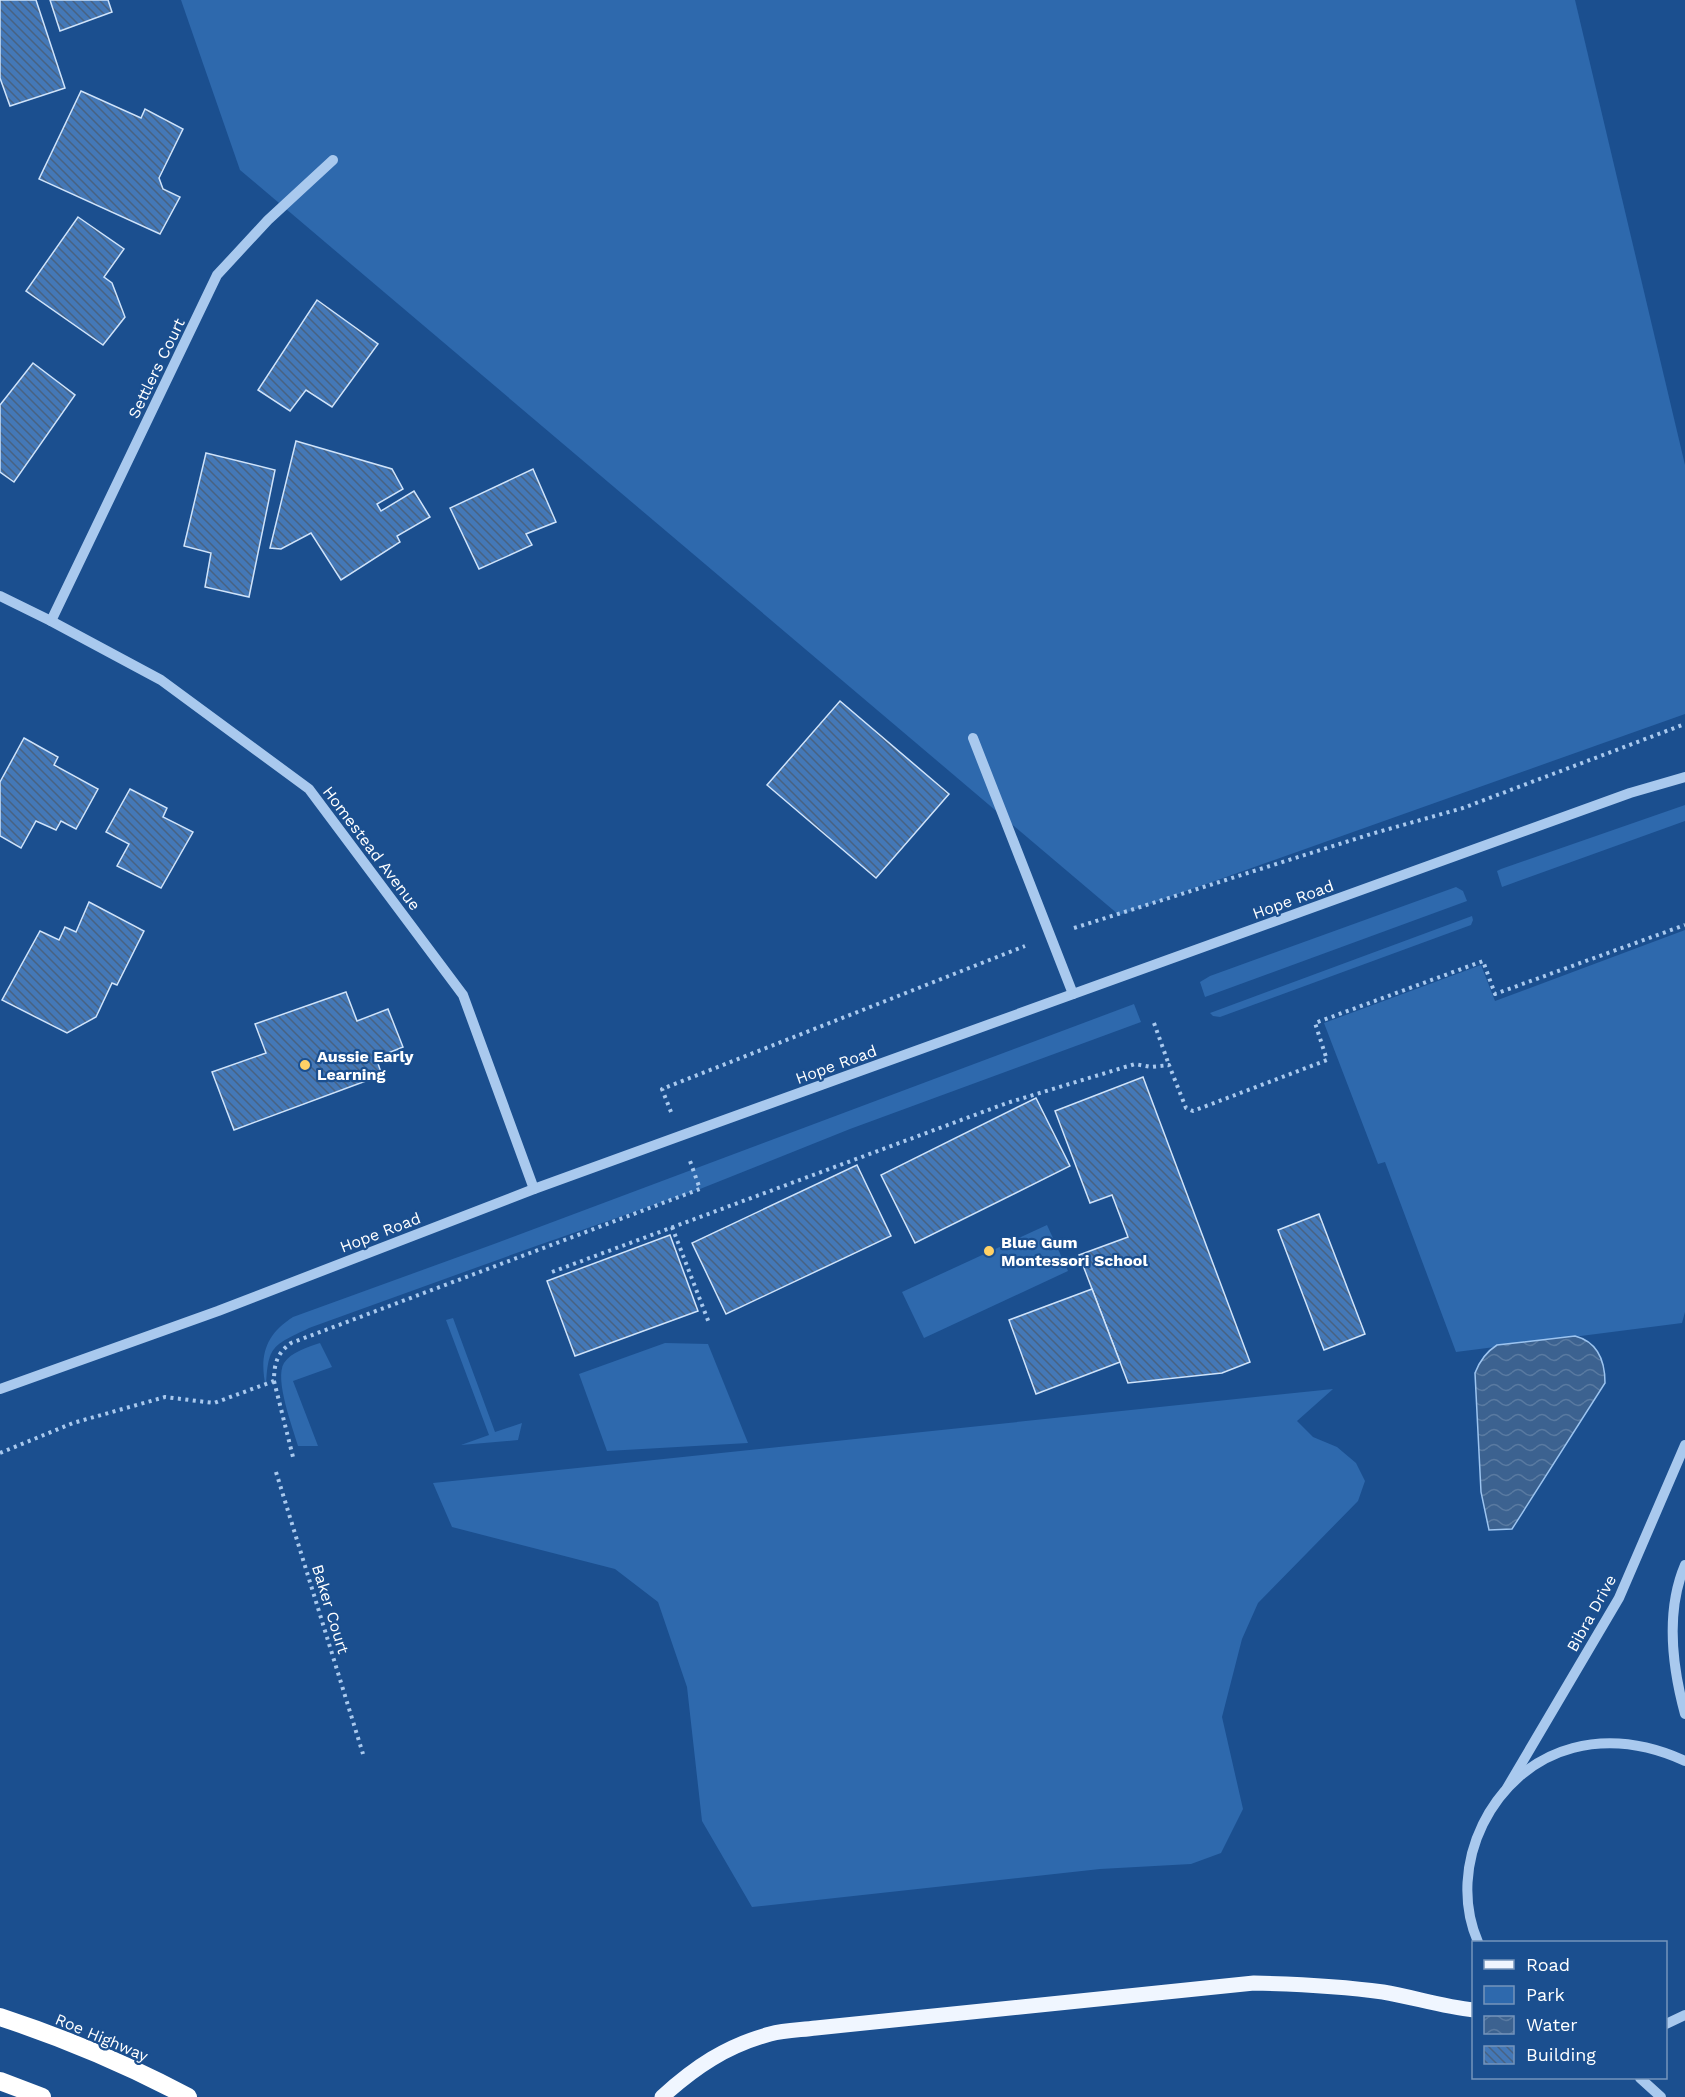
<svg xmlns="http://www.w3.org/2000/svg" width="1685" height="2097" font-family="'Work Sans',sans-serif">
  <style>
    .green { fill: #2e69ad }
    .water { fill: url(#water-waves); stroke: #9cc4f0; stroke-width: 1.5 }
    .building { fill: url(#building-back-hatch); stroke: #cfe3fa; stroke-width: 1.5 }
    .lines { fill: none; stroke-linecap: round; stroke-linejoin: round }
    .path { stroke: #a9c9ee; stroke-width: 4; stroke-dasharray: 3 4.5; stroke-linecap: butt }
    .minor { stroke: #a9c9ee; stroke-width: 10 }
    .major { stroke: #f0f6ff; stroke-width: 15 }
    .highway { stroke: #fff; stroke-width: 18 }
    .poi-dot { fill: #ffd166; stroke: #1b4f8f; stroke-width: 2 }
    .labels { text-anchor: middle; stroke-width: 4.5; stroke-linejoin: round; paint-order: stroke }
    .street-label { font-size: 16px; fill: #fff; stroke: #1b4f8f }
    .poi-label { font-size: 16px; font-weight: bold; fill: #fff; stroke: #1b4f8f; text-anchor: start }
  </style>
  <defs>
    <pattern id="water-waves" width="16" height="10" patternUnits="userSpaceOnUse" patternTransform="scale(1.5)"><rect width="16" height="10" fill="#3c6290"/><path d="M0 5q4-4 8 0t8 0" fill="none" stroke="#597aa1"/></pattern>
    <pattern id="building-back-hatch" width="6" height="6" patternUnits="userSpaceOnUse" patternTransform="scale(1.5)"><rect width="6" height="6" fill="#4478b7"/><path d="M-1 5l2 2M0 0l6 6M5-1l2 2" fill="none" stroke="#486282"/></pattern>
  </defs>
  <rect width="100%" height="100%" fill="#1b4f8f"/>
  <!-- green -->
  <g class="green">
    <path d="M181,0H1575L1685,465V714L1119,915L240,170Z"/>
    <path d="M1685,805V821L1502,887L1497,871L1501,869Z"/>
    <path d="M1456,887L1463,891L1467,901L1205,997L1200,982L1210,976Z"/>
    <path d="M1472,916L1473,920L1471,925L1220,1017L1213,1016L1210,1013Z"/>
    <path d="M1685,930V1312L1682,1323L1456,1352L1385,1162L1378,1164L1324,1023L1481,965L1495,1001Z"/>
    <path d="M1134,1004L1141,1022L850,1129L700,1189L536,1246L309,1328C272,1346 268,1345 266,1388C259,1356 265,1335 293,1317L494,1244Z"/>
    <path d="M1047,1225L1068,1271L924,1338L902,1292Z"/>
    <path d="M453,1318L495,1432L522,1423L518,1440L461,1445L489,1435L446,1320Z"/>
    <path d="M320,1343L332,1367L293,1381L318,1446H298C293,1428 274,1379 284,1363C291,1352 308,1347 320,1343Z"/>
    <path d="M665,1343L708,1344L748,1443L607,1451L579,1374Z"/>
    <path d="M1333,1389L1297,1421L1313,1437L1337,1447L1356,1463L1365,1481L1358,1501L1258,1603L1242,1639L1222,1717L1243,1809L1221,1853L1191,1864L1100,1869L752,1907L702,1821L687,1687L658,1602L615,1569L452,1527L433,1483Z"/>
  </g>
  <!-- water -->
  <path class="water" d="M1575,1336C1598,1342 1605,1361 1605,1383L1512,1529L1489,1530L1481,1492L1475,1373C1480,1360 1486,1352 1497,1345Z"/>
  <!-- building -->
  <g class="building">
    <path d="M0,0H36L65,88L10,106L0,78Z"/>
    <path d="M50,0H108L112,12L60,31Z"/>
    <path d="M81,91L141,118L145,109L183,129L159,178L163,189L180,197L160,234L39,179Z"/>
    <path d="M78,217L124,249L104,277L112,283L125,317L103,345L26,291Z"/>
    <path d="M317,300L378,344L332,407L306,390L290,411L258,390Z"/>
    <path d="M33,363L75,395L14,482L0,472V405Z"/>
    <path d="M296,441L392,469L403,489L377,504L381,511L414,491L430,517L397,536L400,542L341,580L311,533L281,549L270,548Z"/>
    <path d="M206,453L275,470L249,597L205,587L211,553L184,546Z"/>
    <path d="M533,469L556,522L526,534L532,545L479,569L450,508Z"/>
    <path d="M840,701L949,794L876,878L767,785Z"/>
    <path d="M24,738L58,757L54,765L98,789L76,829L61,821L56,830L36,821L21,848L0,836V782Z"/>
    <path d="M130,789L167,808L163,817L193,832L161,888L117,866L129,844L106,832Z"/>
    <path d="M89,902L144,931L117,985L112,983L96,1017L67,1033L2,1000L40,931L59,940L65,927L76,932Z"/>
    <path d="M346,992L357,1021L388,1009L403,1047L376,1058L382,1075L234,1130L212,1072L266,1053L255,1024Z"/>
    <path d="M1143,1077L1250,1362L1222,1373L1128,1383L1079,1255L1128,1237L1112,1195L1090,1203L1055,1111Z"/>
    <path d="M1036,1098L1070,1166L915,1243L881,1175Z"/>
    <path d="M857,1165L891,1236L726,1314L692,1243Z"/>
    <path d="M1319,1214L1365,1334L1324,1350L1278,1230Z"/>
    <path d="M670,1235L698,1311L575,1356L547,1281Z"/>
    <path d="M1092,1289L1120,1362L1036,1394L1009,1320Z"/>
  </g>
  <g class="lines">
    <!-- path -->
    <g class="path">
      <path d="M1074,928L1371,834L1463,808L1685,724"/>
      <path d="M1154,1023L1169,1065"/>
      <path d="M671,1112L662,1089L1025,946"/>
      <path d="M672,1227L709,1323"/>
      <path d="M552,1272L1007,1103L1135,1064L1151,1067L1169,1065L1186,1108L1193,1111L1327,1060L1315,1023L1483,961L1495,994L1685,925"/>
      <path d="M274,1381L293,1457"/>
      <path d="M0,1453L73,1423L165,1397L214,1403L274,1381C274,1364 277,1353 291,1343L700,1189L690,1161"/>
      <path d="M276,1472L363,1754"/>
    </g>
    <!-- minor -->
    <g class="minor">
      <path d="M0,596L51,621L161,680L309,789L463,995L534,1189"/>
      <path d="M51,621L217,275L268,220L333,160"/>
      <path d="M973,738L1073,994"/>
      <path d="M0,1389L218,1311L534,1189L680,1136L1630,793L1685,777"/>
      <path d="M1685,1565C1665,1612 1672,1666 1685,1714"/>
      <path d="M1507,1788L1619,1598L1685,1445"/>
      <path d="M1478,1942C1445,1866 1492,1769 1573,1748C1612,1738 1650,1745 1685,1761"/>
      <path d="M1666,2024L1685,2015"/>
      <path d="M1640,2078L1661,2097"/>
    </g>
    <!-- major -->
    <path class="major" d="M662,2097C695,2067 726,2046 770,2034C785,2030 801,2030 816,2028L1254,1983C1297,1984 1340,1986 1383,1992C1413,1997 1443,2007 1474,2010"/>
    <!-- highway -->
    <g class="highway">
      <path d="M0,2017C64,2038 128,2065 188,2097"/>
      <path d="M0,2081L42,2097"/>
    </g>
  </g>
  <!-- markers -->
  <g class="poi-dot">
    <circle cx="305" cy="1065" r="6"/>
    <circle cx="989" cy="1251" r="6"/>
  </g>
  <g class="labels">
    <!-- street labels -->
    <g class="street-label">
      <text transform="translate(156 368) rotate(-64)" y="6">Settlers Court</text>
      <text transform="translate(372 848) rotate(53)" y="6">Homestead Avenue</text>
      <text transform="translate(1293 899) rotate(-20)" y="6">Hope Road</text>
      <text transform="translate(836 1064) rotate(-20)" y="6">Hope Road</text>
      <text transform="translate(380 1232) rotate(-21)" y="6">Hope Road</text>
      <text transform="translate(331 1609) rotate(73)" y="6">Baker Court</text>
      <text transform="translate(1591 1613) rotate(-61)" y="6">Bibra Drive</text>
      <text transform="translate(102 2037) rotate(23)" y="6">Roe Highway</text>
    </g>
    <!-- poi labels -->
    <g class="poi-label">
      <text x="317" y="1062">Aussie Early<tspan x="317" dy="18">Learning</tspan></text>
      <text x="1001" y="1248">Blue Gum<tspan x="1001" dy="18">Montessori School</tspan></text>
    </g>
  </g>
  <!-- legend -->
  <rect x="1472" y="1941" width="195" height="138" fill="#1b4f8f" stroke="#7695bc" stroke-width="1.5"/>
  <rect x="1484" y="1960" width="30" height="9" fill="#f0f6ff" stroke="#7695bc" stroke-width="1.5"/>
  <text x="1526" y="1971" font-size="18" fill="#ffffff">Road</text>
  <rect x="1484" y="1986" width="30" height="18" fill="#2e69ad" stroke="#7695bc" stroke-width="1.5"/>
  <text x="1526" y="2001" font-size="18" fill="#ffffff">Park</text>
  <rect x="1484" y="2016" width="30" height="18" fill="url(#water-waves)" stroke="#7695bc" stroke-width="1.5"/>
  <text x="1526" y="2031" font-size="18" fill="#ffffff">Water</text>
  <rect x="1484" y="2046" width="30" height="18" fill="url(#building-back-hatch)" stroke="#7695bc" stroke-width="1.5"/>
  <text x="1526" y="2061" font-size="18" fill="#ffffff">Building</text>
</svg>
